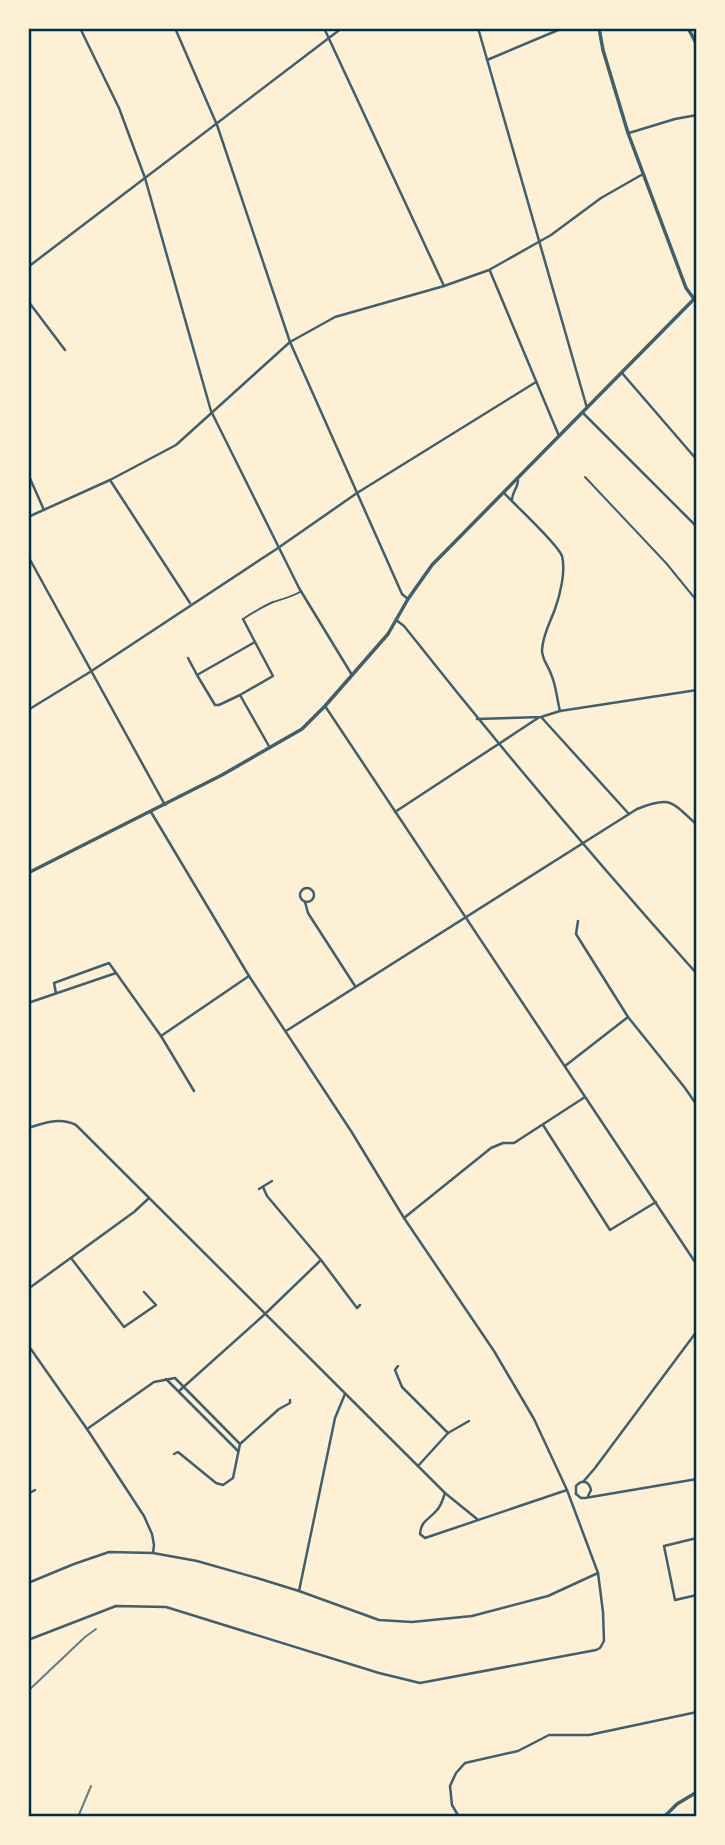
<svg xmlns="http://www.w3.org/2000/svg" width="725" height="1845" font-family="'Zilla Slab',serif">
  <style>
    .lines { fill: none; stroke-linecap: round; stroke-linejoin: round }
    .service { stroke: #3f606c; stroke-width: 2 }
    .minor { stroke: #3f606c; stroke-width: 2.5 }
    .tertiary { stroke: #3f606c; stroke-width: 3.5 }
    .rail { stroke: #657d81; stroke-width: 2 }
    .neatline { fill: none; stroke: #003049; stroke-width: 2.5 }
  </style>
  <rect width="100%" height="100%" fill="#fdf0d5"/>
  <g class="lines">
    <!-- service -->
    <g class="service">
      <path d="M585,477L666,563L697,601"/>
      <path d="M243,619C252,613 262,607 273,602C283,599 291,597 300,592"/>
    </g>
    <!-- minor -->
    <g class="minor">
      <path d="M80,28L119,108L145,178L211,411L299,588L352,675"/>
      <path d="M175,28L217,125L290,342L402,594L408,599"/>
      <path d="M324,28L444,286"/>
      <path d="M478,28L587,408"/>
      <path d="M487,60L563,28"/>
      <path d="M629,133L675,119L697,115"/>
      <path d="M28,267L342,28"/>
      <path d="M490,271L559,436"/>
      <path d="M28,301L65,350"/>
      <path d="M622,373L697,460"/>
      <path d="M583,413L697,527"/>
      <path d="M28,474L44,510"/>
      <path d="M110,480L190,603"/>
      <path d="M504,493C516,506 558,544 562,556C566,571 560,595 555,609C550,623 543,634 542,650C542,660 548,665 551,674C556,685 557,699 560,711"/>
      <path d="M512,500C512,492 518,488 518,480"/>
      <path d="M28,517L110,480L176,445L290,342L335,317L444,286L489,270L551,235L601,198L643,174"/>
      <path d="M28,556L165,805"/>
      <path d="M243,619L255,642"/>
      <path d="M396,620L404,626C498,745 596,861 697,974"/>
      <path d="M188,658L197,675"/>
      <path d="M240,695L273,676L255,642L197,675L215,705H219L240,695L270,748"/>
      <path d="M325,706L697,1265"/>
      <path d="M28,710L90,672L278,548L357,493L536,382"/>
      <path d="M542,718L629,814"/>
      <path d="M477,719L541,717L560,711L697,690"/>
      <path d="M395,812L538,718"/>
      <circle cx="307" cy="895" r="7"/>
      <path d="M305,902L308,913L355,986"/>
      <path d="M578,921L576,934L628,1017L685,1088L696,1104"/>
      <path d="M56,993L54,983L109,963L161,1036"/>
      <path d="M28,1003L116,973"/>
      <path d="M286,1031L637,809C671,795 672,802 697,825"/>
      <path d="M565,1066L628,1017"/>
      <path d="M194,1091L161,1036L249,976"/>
      <path d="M543,1125L610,1230L656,1202"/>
      <path d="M28,1128C45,1123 59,1117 76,1125L445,1493L477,1519"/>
      <path d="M263,1187L267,1196L321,1260L357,1308L360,1305"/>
      <path d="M259,1189L272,1181"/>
      <path d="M404,1218L491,1148L503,1143H514L585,1097"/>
      <path d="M71,1258L124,1327L156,1305L144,1292"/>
      <path d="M28,1289L134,1212L148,1199"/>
      <path d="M28,1345L87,1429L144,1516L152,1534L154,1545L153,1553"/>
      <path d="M398,1366L395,1370L402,1387L448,1433"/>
      <path d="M166,1379L238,1451"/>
      <path d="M179,1391L265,1314L321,1260"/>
      <path d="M87,1429L154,1382L175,1378L240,1444"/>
      <path d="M174,1454L178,1452L216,1483L223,1485L233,1478L240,1444L279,1409L290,1403V1400"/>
      <path d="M418,1466L448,1433L469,1421"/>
      <path d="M583,1482L595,1468L697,1331"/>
      <path d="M445,1493C443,1499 441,1506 437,1510C429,1520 421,1520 420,1534L425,1538L567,1490"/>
      <path d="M28,1494L35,1490"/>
      <path d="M576,1494L581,1498H585L697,1479"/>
      <path d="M576,1494V1486C582,1479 589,1481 591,1490L588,1496"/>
      <path d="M697,1538L664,1546L675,1600L697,1595"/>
      <path d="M28,1583L74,1564L109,1552L153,1553L197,1561L257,1578L299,1591L379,1620L412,1622L472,1616L548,1596L598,1573"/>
      <path d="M299,1591L335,1418L345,1394"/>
      <path d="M28,1640L116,1606L166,1607L379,1673L420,1683L596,1650L600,1648L604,1641L603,1612L598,1573L567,1490L534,1419L494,1351L404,1218L351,1131L249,976L151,812"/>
      <path d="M368,1817H369"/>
      <path d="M459,1817L452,1805L450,1786L456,1773L465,1763L518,1751L549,1735H589L697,1712"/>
    </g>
    <!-- tertiary -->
    <g class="tertiary">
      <path d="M599,28L603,50L628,133L686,288L697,303"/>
      <path d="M688,28L697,45"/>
      <path d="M28,873L222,775L302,729L325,706L388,634L408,599L432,565L697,296"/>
      <path d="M664,1817L677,1804L697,1792"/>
    </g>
    <!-- rail -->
    <g class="rail">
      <path d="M28,1691L85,1637L96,1629"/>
      <path d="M78,1817L91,1786"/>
    </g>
  </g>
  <!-- border -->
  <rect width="725" height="1845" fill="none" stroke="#fdf0d5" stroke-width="60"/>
  <rect x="30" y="30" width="665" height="1785" class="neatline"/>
</svg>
